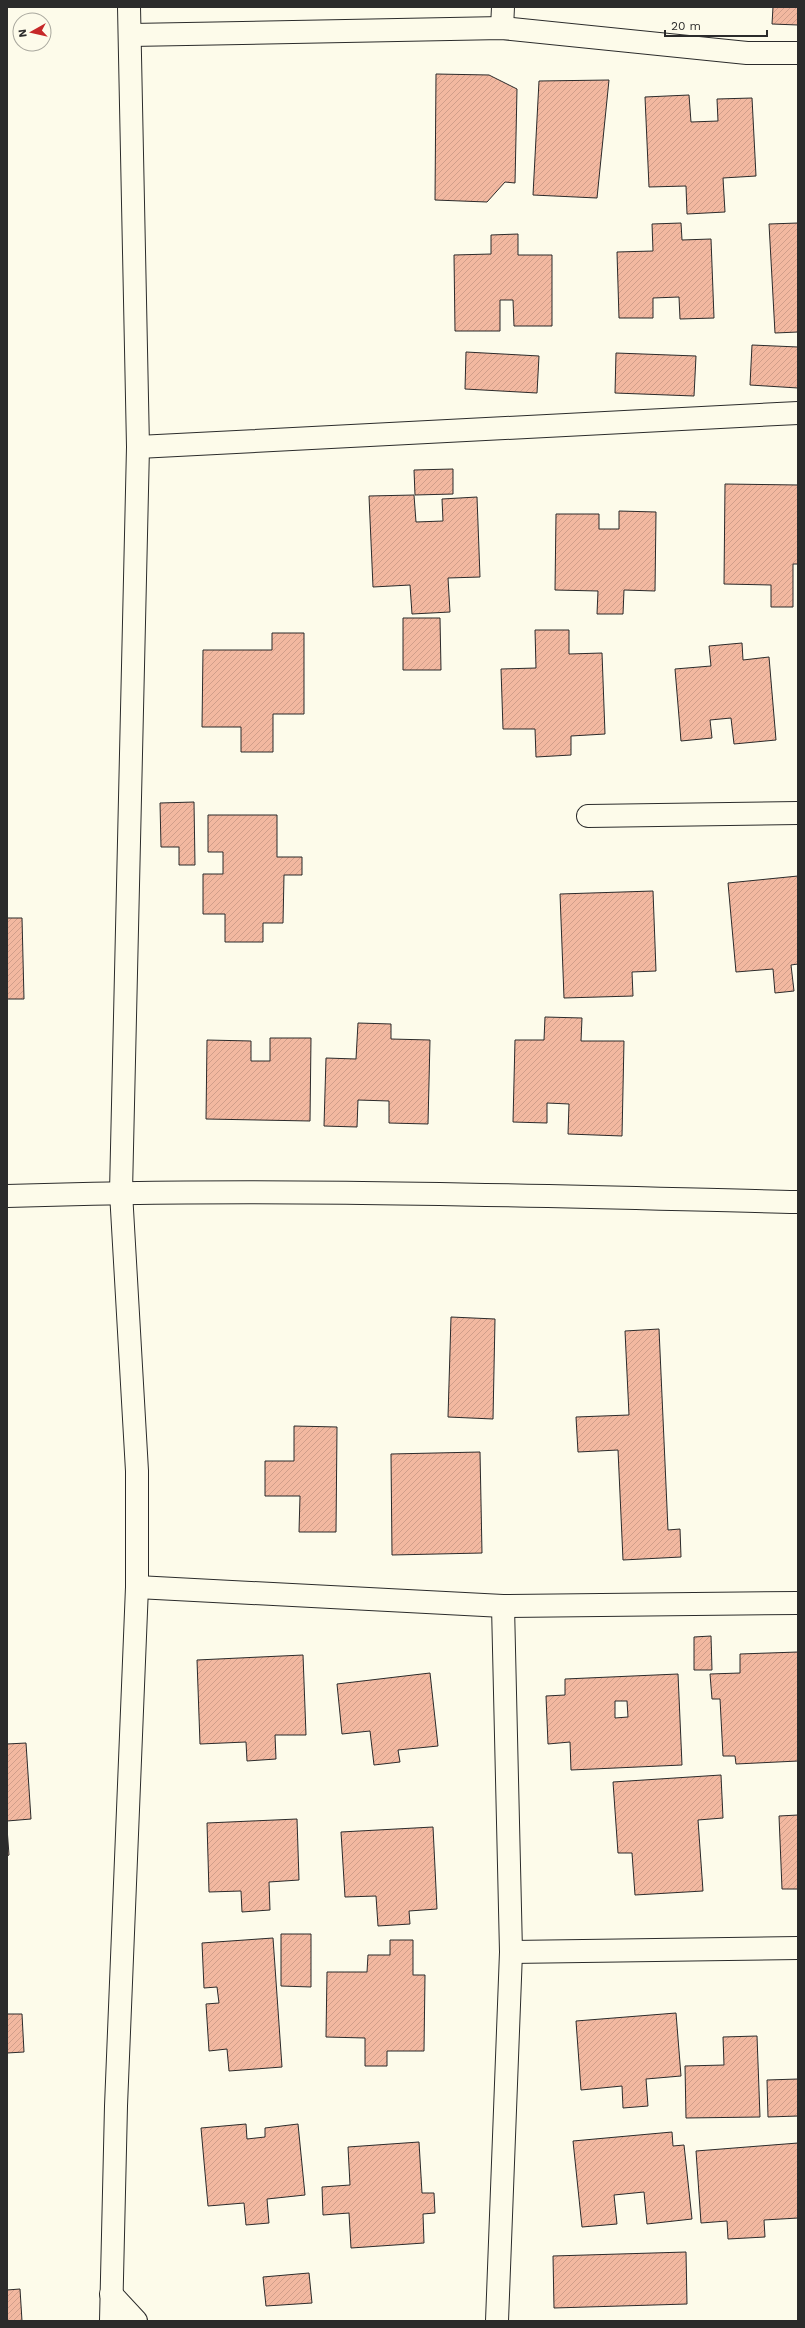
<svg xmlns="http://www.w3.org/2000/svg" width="805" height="2328" font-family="'Work Sans',sans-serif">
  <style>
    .building { fill: url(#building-hatch); stroke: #2b2b2b; fill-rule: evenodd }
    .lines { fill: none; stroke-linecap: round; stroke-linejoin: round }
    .minor-casing { stroke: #2b2b2b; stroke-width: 24 }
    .minor { stroke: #fdfbea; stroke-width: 22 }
  </style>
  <defs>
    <pattern id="building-hatch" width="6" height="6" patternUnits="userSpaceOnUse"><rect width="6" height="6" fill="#f2b8a0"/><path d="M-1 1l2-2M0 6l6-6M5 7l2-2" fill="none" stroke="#d09e8a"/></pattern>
  </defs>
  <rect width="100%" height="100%" fill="#fdfbea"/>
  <!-- building -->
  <g class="building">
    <path d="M773,7H798V25L772,24Z"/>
    <path d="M436,74L489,75L517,89L515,183L505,182L487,202L435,200Z"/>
    <path d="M609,80L597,198L533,195L539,81Z"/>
    <path d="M689,95L691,122L718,121L717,99L752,98L756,176L723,178L725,212L687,214L686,186L649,187L645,97Z"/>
    <path d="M681,223L682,240L711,239L714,318L680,319L679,297L653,298V318H619L617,252L653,251L652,224Z"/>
    <path d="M798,223V332L775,333L769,224Z"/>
    <path d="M518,234V255H552V326H514L513,300H500V331H455L454,255L491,254V235Z"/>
    <path d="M752,345L798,347V388L750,385Z"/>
    <path d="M466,352L539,356L537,393L465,389Z"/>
    <path d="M616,353L696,356L694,396L615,393Z"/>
    <path d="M453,469V494L415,495L414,470Z"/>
    <path d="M725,484L798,485V564H793V607H771V585L724,584Z"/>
    <path d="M414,495L416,522L443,521L442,499L477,497L480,577L448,578L450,612L412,614L410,585L373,587L369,496Z"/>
    <path d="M619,511L656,512L655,591L624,590L623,614H597L598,591L555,590L556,514H599V529H619Z"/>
    <path d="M403,618H440L441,670H403Z"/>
    <path d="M535,630H569V654L602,653L605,734L571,736V755L536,757L535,729H503L501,669L536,668Z"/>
    <path d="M272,633H304V714H273V752H241V727H202L203,650H272Z"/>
    <path d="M742,643L743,660L769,657L776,740L734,744L731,718L710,720L712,738L681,741L675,669L711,666L709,646Z"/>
    <path d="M194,802L195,865H179V847H161L160,803Z"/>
    <path d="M208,815H277V857H302V875H284L283,923H263V942H225V914H203V874H223V852H208Z"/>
    <path d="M798,876V964L791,965L794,991L775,993L773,969L736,972L728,883Z"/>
    <path d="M653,891L656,971L632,972L633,996L564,998L560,894Z"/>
    <path d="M7,918H22L24,999H7Z"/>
    <path d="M545,1017L582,1018L581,1041H624L622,1136L568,1134L569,1104L547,1103V1123L513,1122L515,1040H544Z"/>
    <path d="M358,1023L391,1024V1039L430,1040L428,1124L389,1123V1101L358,1100L357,1127L324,1126L326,1058L356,1059Z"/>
    <path d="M270,1038H311L310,1121L206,1119L207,1040L251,1041V1061H270Z"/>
    <path d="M451,1317L495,1319L493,1419L448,1417Z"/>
    <path d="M659,1329L668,1530L680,1529L681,1557L623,1560L618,1450L578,1452L576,1417L629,1415L625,1331Z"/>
    <path d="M294,1426L337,1427L336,1532H299L300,1496H265V1461H294Z"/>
    <path d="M480,1452L482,1553L392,1555L391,1454Z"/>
    <path d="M711,1636L712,1670H694V1637Z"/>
    <path d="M798,1652V1761L736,1764L735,1756H723L720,1699H712L710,1674L740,1673V1654Z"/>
    <path d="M303,1655L306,1735H275L276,1759L247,1761L246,1742L200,1744L197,1660Z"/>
    <path d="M430,1673L438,1746L398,1750L400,1762L374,1765L370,1731L342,1734L337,1684Z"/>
    <path d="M678,1674L682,1765L571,1770L570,1742L548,1744L546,1696L565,1695V1679ZM615,1701H627L628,1717L615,1718Z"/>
    <path d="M26,1743L31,1819L7,1821V1744Z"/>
    <path d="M721,1775L723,1818L698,1820L703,1891L635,1895L632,1853H618L613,1782Z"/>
    <path d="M798,1815V1889H782L779,1816Z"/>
    <path d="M297,1819L299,1880L269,1882L270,1910L242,1912L241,1891L209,1892L207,1823Z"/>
    <path d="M433,1827L437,1909L409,1911L410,1924L378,1926L376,1896L345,1897L341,1832Z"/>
    <path d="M7,1828L9,1855L7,1856Z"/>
    <path d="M281,1934H311V1987L281,1986Z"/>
    <path d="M273,1938L282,2067L229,2071L227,2049L209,2051L206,2004L219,2003L217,1987L204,1988L202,1943Z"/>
    <path d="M390,1940H413V1975H425L424,2051H387V2066H365V2038L326,2037L327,1972H367L368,1955H390Z"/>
    <path d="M676,2013L681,2076L646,2079L648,2106L623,2108L622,2086L581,2090L576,2021Z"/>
    <path d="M7,2014H22L24,2052L7,2053Z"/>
    <path d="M757,2036L760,2117L686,2118L685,2066L724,2065L723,2037Z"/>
    <path d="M798,2079V2116L768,2117L767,2080Z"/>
    <path d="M246,2124L247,2139L265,2137V2128L298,2124L305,2195L267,2199L269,2223L246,2225L244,2203L208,2206L201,2128Z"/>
    <path d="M672,2132L673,2146L684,2145L692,2219L647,2224L644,2192L614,2195L617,2224L582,2227L573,2141Z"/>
    <path d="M419,2142L422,2193H434L435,2213L423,2214L424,2243L351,2248L349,2213L323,2215L322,2187L350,2185L348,2147Z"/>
    <path d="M798,2143V2218L764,2220L765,2237L728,2239L727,2221L701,2223L696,2151Z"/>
    <path d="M686,2252L687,2304L554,2308L553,2256Z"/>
    <path d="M309,2273L312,2303L266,2306L263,2277Z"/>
    <path d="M20,2289L22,2321H7V2290Z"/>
  </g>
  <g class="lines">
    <defs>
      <g id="minor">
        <path d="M502,28L503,7"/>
        <path d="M131,35L502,28L747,53H798"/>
        <path d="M138,447L798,413"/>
        <path d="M588,816L798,813"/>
        <path d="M7,1196C271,1187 534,1196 798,1202"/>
        <path d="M137,1587L503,1606L798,1603"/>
        <path d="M511,1952L798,1948"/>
        <path d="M111,2294L136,2321"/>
        <path d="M111,2321L116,2106L137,1587V1471L121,1192L138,447L129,7"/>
        <path d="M497,2321L511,1952L503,1606"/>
      </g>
    </defs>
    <!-- minor casing -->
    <use href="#minor" class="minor-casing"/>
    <!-- minor -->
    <use href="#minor" class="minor"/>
  </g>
  <!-- border -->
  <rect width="805" height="2328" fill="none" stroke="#2b2b2b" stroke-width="16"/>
  <!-- north arrow -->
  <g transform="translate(32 32) rotate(262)"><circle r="19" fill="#fdfbea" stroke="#a9a89e"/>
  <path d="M0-3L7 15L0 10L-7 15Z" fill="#c62828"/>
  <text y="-6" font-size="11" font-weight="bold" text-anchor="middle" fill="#2b2b2b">N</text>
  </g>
  <!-- scale -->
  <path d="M665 30v6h102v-6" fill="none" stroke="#2b2b2b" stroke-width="2"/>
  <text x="671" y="30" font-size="12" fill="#2b2b2b" stroke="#fdfbea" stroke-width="3" paint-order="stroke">20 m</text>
</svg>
